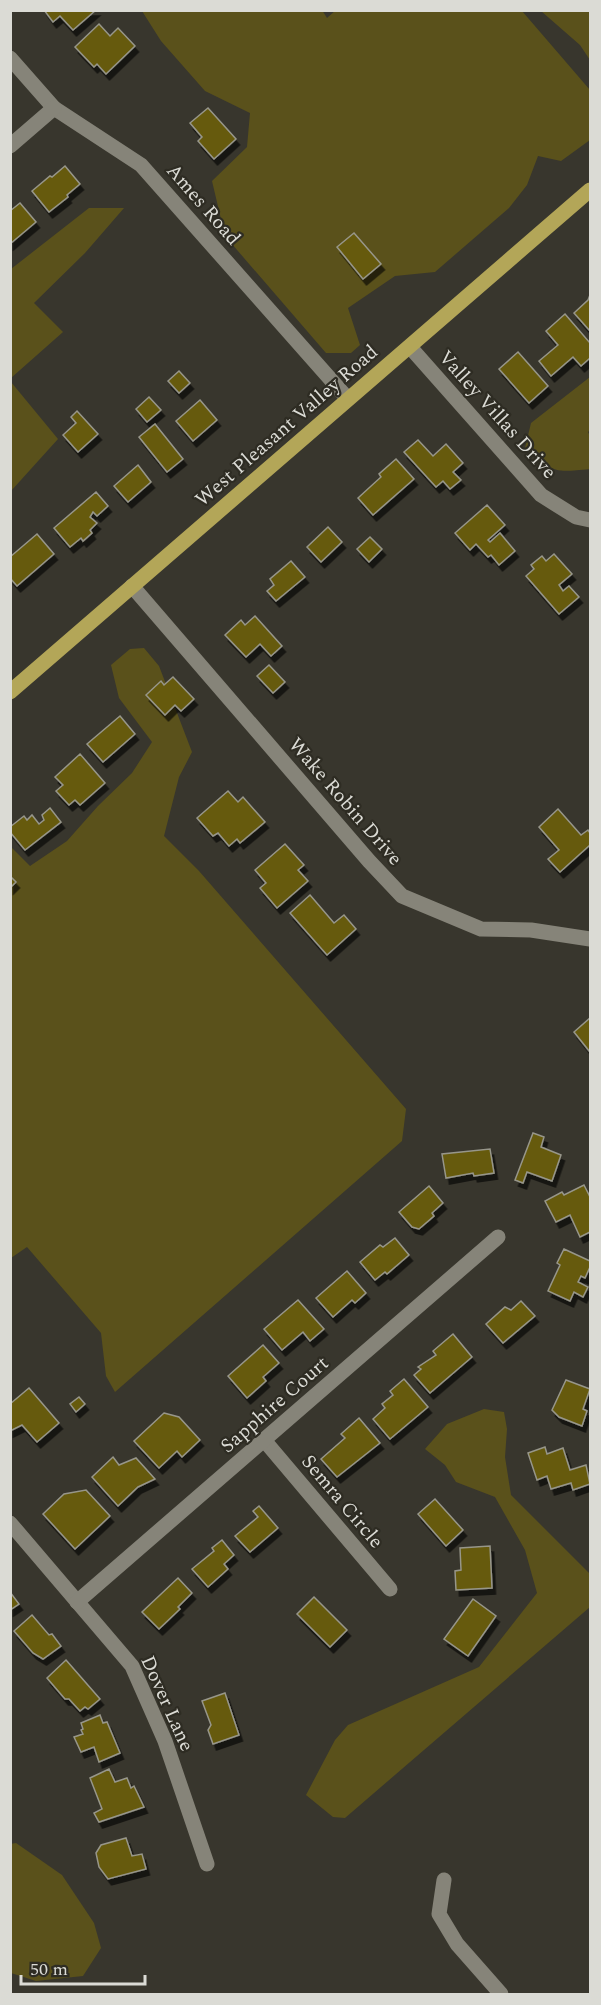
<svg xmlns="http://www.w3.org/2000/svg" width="601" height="2005" font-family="Spectral,serif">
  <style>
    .green { fill: #5a511b }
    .building { fill: #665a0b; stroke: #97968a; stroke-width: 1.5; filter: url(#shadow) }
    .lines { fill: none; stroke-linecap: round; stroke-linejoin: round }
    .minor { stroke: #868479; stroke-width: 15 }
    .major { stroke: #b3a658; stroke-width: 15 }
    .labels { text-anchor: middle; stroke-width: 4.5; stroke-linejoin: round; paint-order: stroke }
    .street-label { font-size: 20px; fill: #dbdbd5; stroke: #2e2c23 }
  </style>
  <defs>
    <filter id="shadow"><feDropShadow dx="3.5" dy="6" stdDeviation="0" flood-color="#0009"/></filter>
  </defs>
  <rect width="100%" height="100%" fill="#38362d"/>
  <!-- green -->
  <g class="green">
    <path d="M322,10L327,18L336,10L522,11L590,90V140L561,161L538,156L527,185L509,208L435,272L395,276L348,308L360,345L351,353H326L225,236L212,181L247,147L250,113L205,91L161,41L142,11Z"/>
    <path d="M541,11H590V60L580,45Z"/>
    <path d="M89,208H124L85,253L34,303L63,332L11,378V269Z"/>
    <path d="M590,377V430L588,432L590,436V469C552,473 554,472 525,448L531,423Z"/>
    <path d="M11,382L58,439L11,491H10Z"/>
    <path d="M144,648L159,666L192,752L179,777L164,836L199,871L406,1109L402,1141L115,1392L106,1376L101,1333L27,1247L11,1258L10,846L30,866L67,841L98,806L132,773L152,742L119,698L111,665L130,649Z"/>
    <path d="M484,1409L504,1412L507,1429L505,1457L511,1495L590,1574V1607L345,1818L333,1817L306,1795L335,1740L348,1725L479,1667L537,1593L525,1550L495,1497L456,1482L445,1465L425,1449L447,1424Z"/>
    <path d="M16,1843L62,1875L94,1923L101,1948L83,1976L36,1981L11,1973L10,1844Z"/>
  </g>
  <!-- building -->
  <g class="building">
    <path d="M44,10H96L73,30L60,16L53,22Z"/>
    <path d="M99,24L110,36L118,28L135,46L106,74L97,64L94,67L75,47Z"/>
    <path d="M208,108L236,139L214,159L198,141L202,137L190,123Z"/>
    <path d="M65,166L80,184L67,195L68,197L49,212L32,191L50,176L52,177Z"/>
    <path d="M20,203L36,222L10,244V211Z"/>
    <path d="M354,233L381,264L363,279L337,247Z"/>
    <path d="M590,295V331L574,313L588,300Z"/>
    <path d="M565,314L590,343V358L581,366L573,357L551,376L539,361L558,345L546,331Z"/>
    <path d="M518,352L548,386L529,403L499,369Z"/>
    <path d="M179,371L190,383L179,393L168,381Z"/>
    <path d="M149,397L161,410L147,422L136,409Z"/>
    <path d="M200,400L217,420L193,441L176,421Z"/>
    <path d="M77,411L98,434L78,452L63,435L76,423L71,417Z"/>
    <path d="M155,424L183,459L167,472L139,437Z"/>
    <path d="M418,440L433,456L446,444L463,463L453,472L461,480L450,489L443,481L436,487L404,452Z"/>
    <path d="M396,459L414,479L373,515L358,498L381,477L379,474Z"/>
    <path d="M138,465L151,482L128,502L114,486Z"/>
    <path d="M96,492L108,506L97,516L93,512L90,517L97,523L90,530L92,533L83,541L81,538L70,547L54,528Z"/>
    <path d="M487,505L505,525L488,540L490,542L500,533L515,551L499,565L491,555L488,557L476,544L470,550L455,533Z"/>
    <path d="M328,527L342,542L321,562L307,547Z"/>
    <path d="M37,534L54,554L17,586L10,578V557Z"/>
    <path d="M370,537L382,549L369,562L357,549Z"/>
    <path d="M554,554L572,574L559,585L563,591L569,586L579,597L559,614L526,576L534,569L531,565L542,556L546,561Z"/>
    <path d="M291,561L305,577L276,601L267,591L274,585L270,579Z"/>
    <path d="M255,616L282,646L271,656L260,644L246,657L225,635L241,620L245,625Z"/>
    <path d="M269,665L285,682L273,693L257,676Z"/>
    <path d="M173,677L194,699L181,711L175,705L165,715L146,695L161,681L164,685Z"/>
    <path d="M120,716L135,734L103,762L87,744Z"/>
    <path d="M80,754L105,783L80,805L75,800L69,805L56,791L63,785L55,777Z"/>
    <path d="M228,791L238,802L243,797L265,822L240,843L237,839L229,846L218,833L213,836L197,818Z"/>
    <path d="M50,808L61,822L25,850L10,832V827L24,816L27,820L32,815L39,824L44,820L42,815Z"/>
    <path d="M558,809L581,835L588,830L590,833V845L560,872L548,859L559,850L539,827Z"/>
    <path d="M285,844L304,865L298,870L308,881L277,908L260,888L266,883L255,870Z"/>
    <path d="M10,876L16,882L10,888Z"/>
    <path d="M310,895L334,923L344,915L356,929L327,955L290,913Z"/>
    <path d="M590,1018V1052L574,1032Z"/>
    <path d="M533,1133L544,1137L541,1147L561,1155L552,1181L527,1172L523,1183L515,1180Z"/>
    <path d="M490,1149L494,1173L474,1176L473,1173L446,1178L442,1154Z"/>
    <path d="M584,1185L590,1197V1232L580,1237L570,1215L556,1222L545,1201L562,1192L564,1195Z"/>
    <path d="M429,1186L443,1203L432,1213L434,1216L419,1229L412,1227L399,1212Z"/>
    <path d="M395,1238L409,1255L387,1274L385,1272L375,1280L360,1262L380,1245L383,1247Z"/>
    <path d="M564,1249L590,1261V1267L585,1278L581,1276L578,1282L588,1287L583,1297L574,1292L570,1301L548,1291L560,1265L557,1263Z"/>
    <path d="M347,1271L366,1293L355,1303L352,1300L333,1317L316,1298Z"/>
    <path d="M298,1300L324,1329L310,1341L303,1332L282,1350L264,1329Z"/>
    <path d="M521,1301L535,1316L503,1343L486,1324L505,1307L511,1310Z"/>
    <path d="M453,1334L472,1357L430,1393L414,1375L421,1369L418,1367L436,1355L433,1351Z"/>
    <path d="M263,1345L279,1363L263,1377L266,1381L247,1398L228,1376Z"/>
    <path d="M404,1379L428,1407L390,1439L373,1419L385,1408L382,1404L393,1395L390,1391Z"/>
    <path d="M566,1380L590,1389L583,1409L587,1411L582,1426L559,1417L552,1410Z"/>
    <path d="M29,1388L59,1423L37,1442L22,1425L10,1431V1404Z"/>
    <path d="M79,1397L85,1404L76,1412L70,1404Z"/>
    <path d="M164,1413L179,1417L200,1440L182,1457L177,1451L159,1468L134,1441Z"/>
    <path d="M359,1418L380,1443L337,1477L321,1459L345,1438L341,1434Z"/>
    <path d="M545,1447L547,1454L563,1448L570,1470L586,1465L590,1484L573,1490L571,1483L551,1489L547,1476L537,1480L528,1453Z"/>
    <path d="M113,1457L119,1465L136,1458L155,1479L138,1487L118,1506L92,1477Z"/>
    <path d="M86,1490L110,1516L75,1549L43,1514L64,1494Z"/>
    <path d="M435,1499L463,1530L446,1546L418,1514Z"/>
    <path d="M259,1506L278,1528L250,1552L235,1536L258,1517L253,1511Z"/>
    <path d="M222,1540L234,1555L224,1564L228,1569L208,1587L192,1569L214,1551L212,1548Z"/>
    <path d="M490,1546L492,1588L456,1590L455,1571L461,1570L460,1548Z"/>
    <path d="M178,1578L192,1593L178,1607L180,1609L159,1629L142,1612Z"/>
    <path d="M10,1592L19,1604L10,1610Z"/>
    <path d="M314,1597L347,1630L330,1647L297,1614Z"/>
    <path d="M473,1599L496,1616L468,1656L444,1639Z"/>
    <path d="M32,1615L49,1635L52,1634L61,1646L43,1659L33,1653L14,1631Z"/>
    <path d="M66,1660L100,1699L88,1709L85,1707L80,1711L69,1699H65L47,1678Z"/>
    <path d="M225,1693L239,1735L213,1744L208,1730L211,1725L202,1701Z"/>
    <path d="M100,1715L103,1723L107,1722L120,1753L99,1762L94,1747L81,1752L74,1737L83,1734L81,1730L83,1729L81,1723Z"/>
    <path d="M109,1769L115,1782L127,1778L131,1788L134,1786L144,1807L99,1822L94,1813L102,1809L90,1778Z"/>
    <path d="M126,1838L132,1856L142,1854L146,1869L108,1879L99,1867L96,1853L101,1845Z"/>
  </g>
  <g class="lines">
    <!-- minor -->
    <g class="minor">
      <path d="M10,58L54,108L141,165L348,399"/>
      <path d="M10,146L54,108"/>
      <path d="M410,347L541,495L576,517L590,520"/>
      <path d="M132,586L369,861L402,896L481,929L531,930L590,939"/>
      <path d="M264,1440L390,1589"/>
      <path d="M10,1523L132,1666L165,1741L207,1864"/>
      <path d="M77,1602L498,1237"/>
      <path d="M444,1880L439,1914L457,1944L501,1994"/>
    </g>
    <!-- major -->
    <path class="major" d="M10,692L590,190"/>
  </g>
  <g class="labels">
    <!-- street labels -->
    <g class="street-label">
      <text transform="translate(204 204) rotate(49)" y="7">Ames Road</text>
      <text transform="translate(498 414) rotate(48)" y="7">Valley Villas Drive</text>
      <text transform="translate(286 425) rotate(-41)" y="7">West Pleasant Valley Road</text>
      <text transform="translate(346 801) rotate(49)" y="7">Wake Robin Drive</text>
      <text transform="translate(274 1404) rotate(-41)" y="7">Sapphire Court</text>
      <text transform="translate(343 1501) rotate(50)" y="7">Semra Circle</text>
      <text transform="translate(168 1703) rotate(66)" y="7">Dover Lane</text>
    </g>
  </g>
  <!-- border -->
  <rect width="601" height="2005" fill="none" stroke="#dbdbd5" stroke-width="24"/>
  <!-- scale -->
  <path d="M21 1975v9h124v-9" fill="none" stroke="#dbdbd5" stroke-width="3"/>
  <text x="30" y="1975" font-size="18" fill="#dbdbd5" stroke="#2e2c23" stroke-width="4.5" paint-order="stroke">50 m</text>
</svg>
